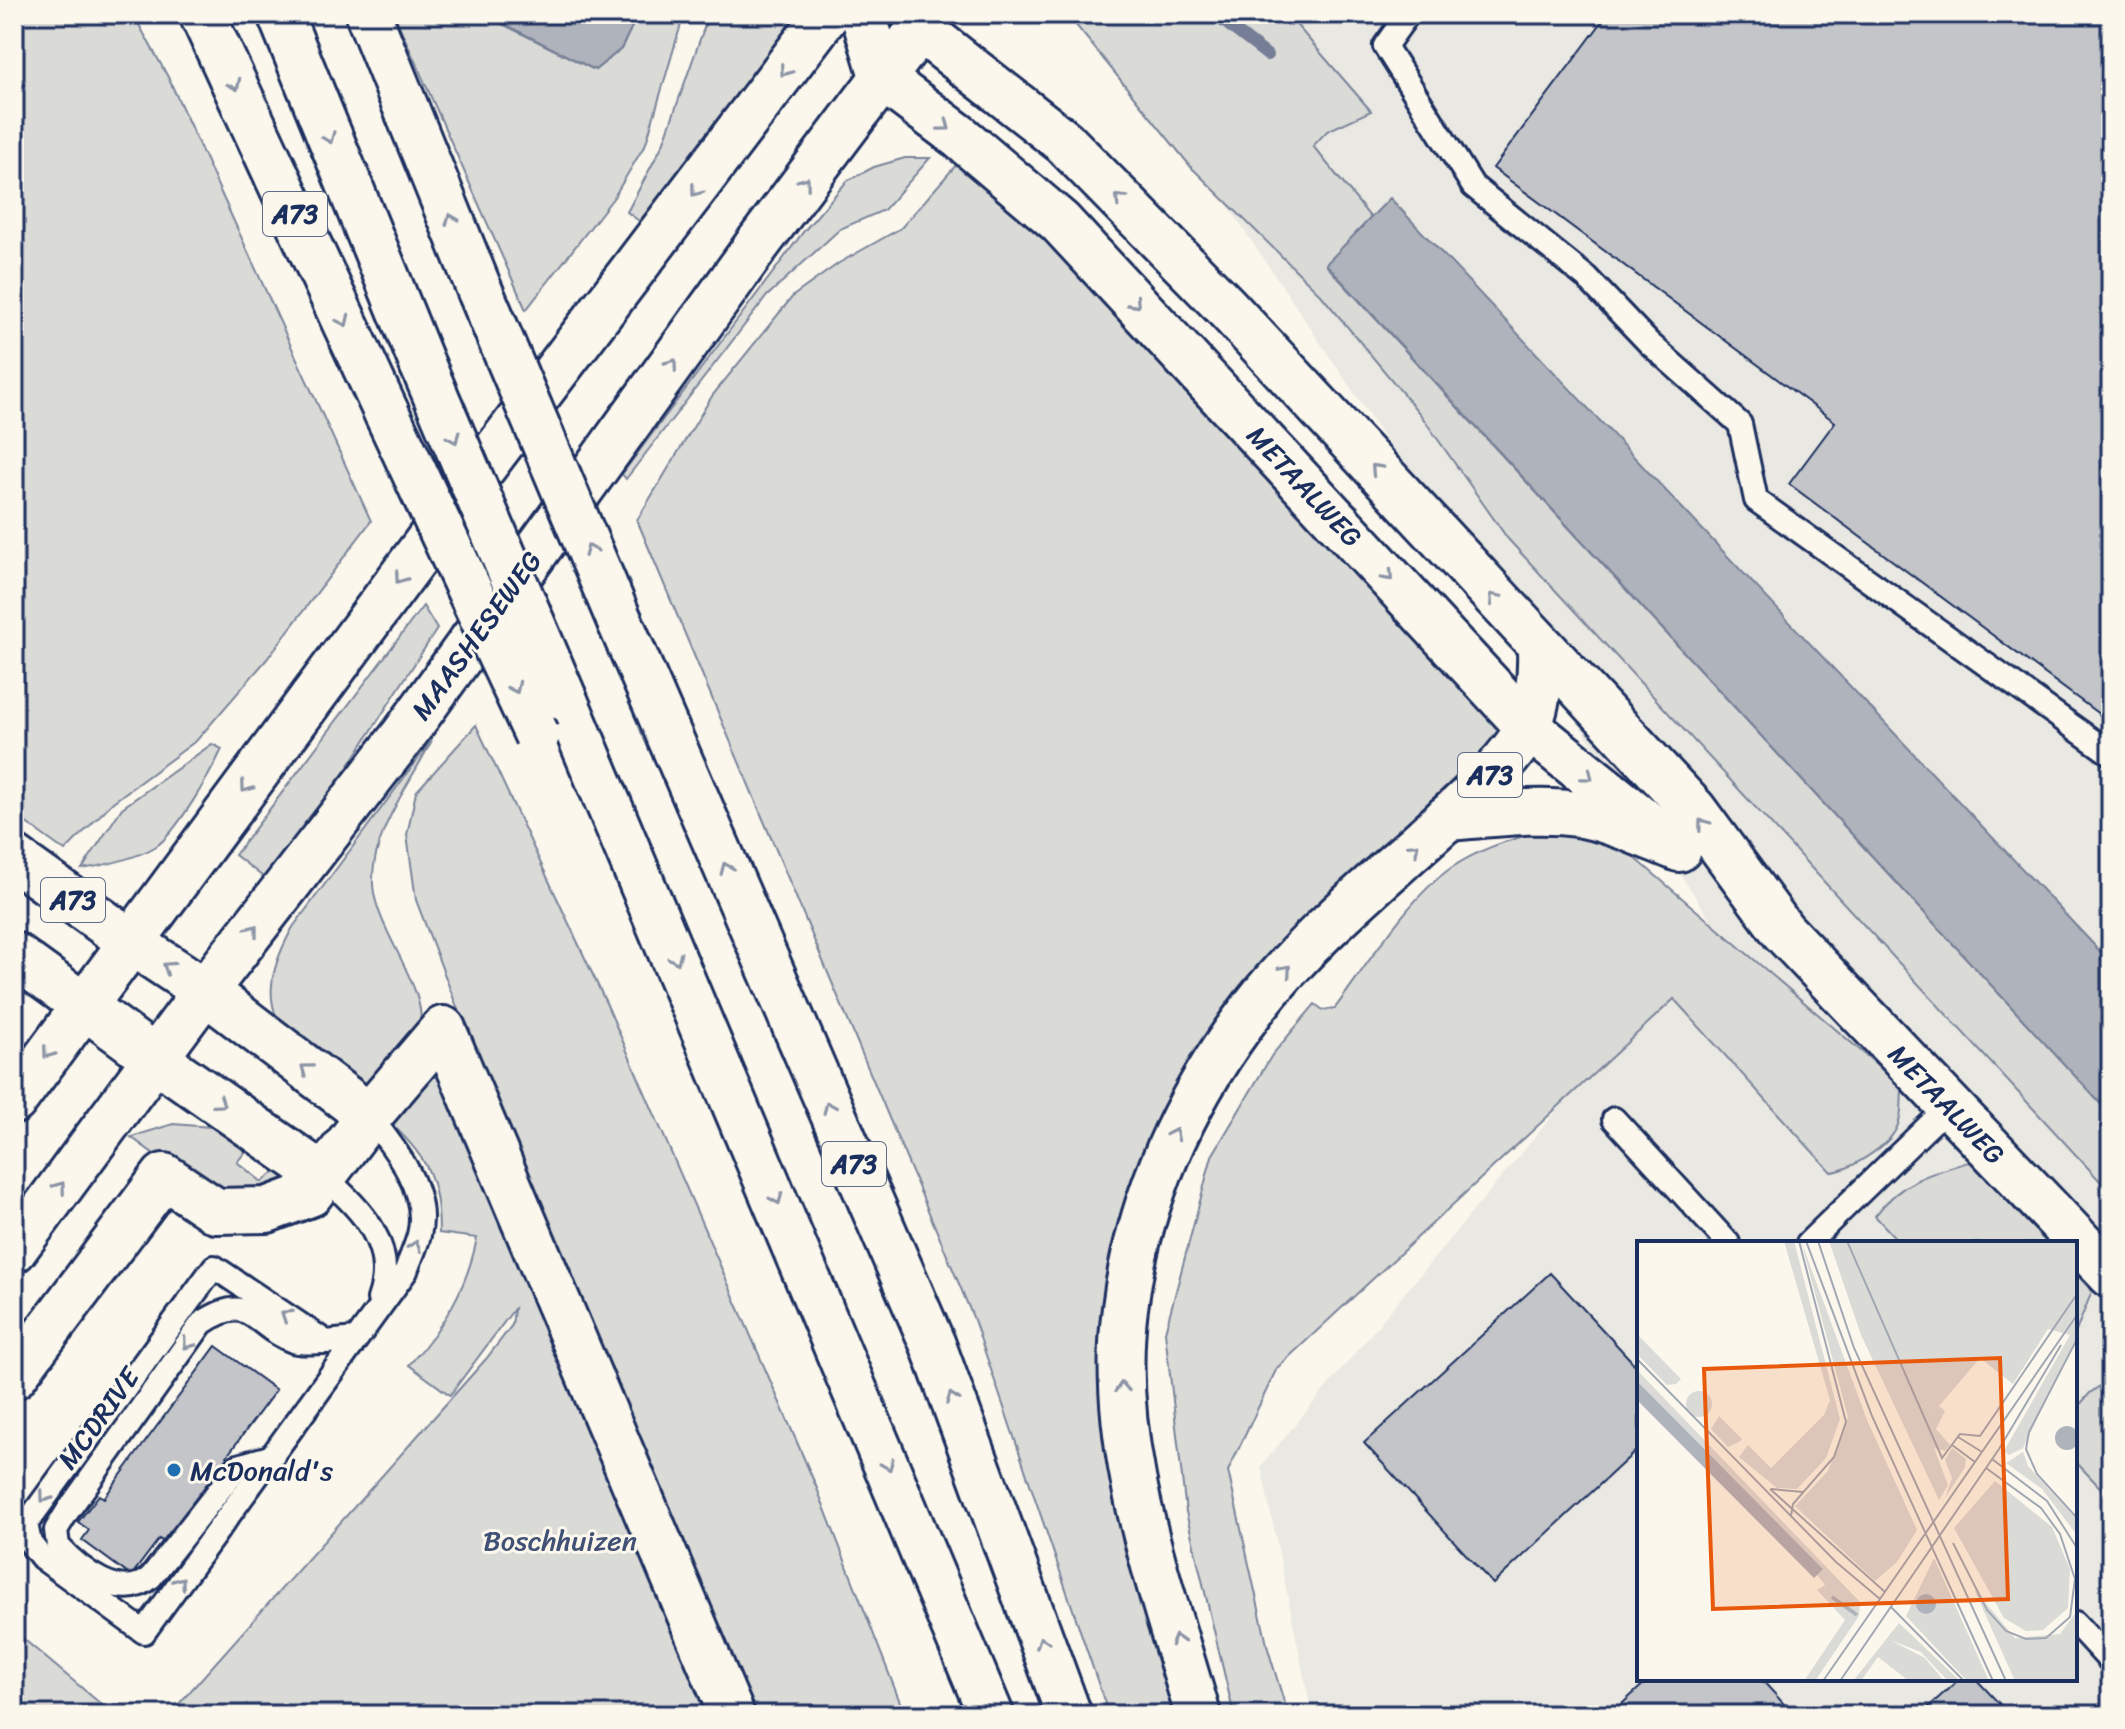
<svg xmlns="http://www.w3.org/2000/svg" width="2125" height="1729" font-family="Sriracha,sans-serif">
  <style>
    .built { fill: #eae8e2; fill-rule: evenodd }
    .green { fill: #dadad7; stroke: #7a849a; stroke-width: 2 }
    .water { fill: #afb3bb; stroke: #747e96; stroke-width: 2 }
    .lines { fill: none; stroke-linecap: round; stroke-linejoin: round }
    .stream { stroke: #747e96; stroke-width: 12 }
    .building { fill: #c3c5c9; stroke: #1b2f5e; stroke-width: 2 }
    .service-casing { stroke: #1b2f5e; stroke-width: 28 }
    .minor-casing { stroke: #1b2f5e; stroke-width: 50 }
    .tertiary-casing { stroke: #1b2f5e; stroke-width: 50 }
    .secondary-casing { stroke: #1b2f5e; stroke-width: 50 }
    .motorway-casing { stroke: #1b2f5e; stroke-width: 50 }
    .service { stroke: #fbf7ec; stroke-width: 22 }
    .minor { stroke: #fbf7ec; stroke-width: 44 }
    .tertiary { stroke: #fbf7ec; stroke-width: 44 }
    .secondary { stroke: #fbf7ec; stroke-width: 44 }
    .motorway { stroke: #fbf7ec; stroke-width: 44 }
    .motorway-bridge-casing { stroke: #1b2f5e; stroke-width: 50; stroke-linecap: butt }
    .motorway-bridge { stroke: #fbf7ec; stroke-width: 44 }
    .oneway { stroke: #8b93a5 }
    .poi-dot { fill: #1f6fb2; stroke: #fbf7ec; stroke-width: 3 }
    .labels { text-anchor: middle; stroke-width: 6; stroke-linejoin: round; paint-order: stroke }
    .shield { fill: #fbf7ec; stroke: #5e6b89; stroke-width: 2 }
    .shield-label { font-size: 26px; font-weight: bold; fill: #1b2f5e }
    .street-label { font-size: 28px; fill: #1b2f5e; stroke: #fbf7ec }
    .poi-label { font-size: 28px; fill: #1b2f5e; stroke: #fbf7ec; text-anchor: start }
    .park-label { font-size: 28px; fill: #415176; stroke: #fbf7ec }
    .inset-river { fill: none; stroke: #afb3bb; stroke-width: 4 }
    .inset-road { fill: none; stroke: #a1a7b3; stroke-width: 2 }
    .view { fill: #e8590c; fill-opacity: 0.15; stroke: #e8590c; stroke-width: 4 }
    .inset-edge { fill: none; stroke: #1b2f5e; stroke-width: 4 }
  </style>
  <rect width="100%" height="100%" fill="#fbf7ec"/>
  <filter id="ink" filterUnits="userSpaceOnUse"><feTurbulence type="fractalNoise" baseFrequency=".0125" numOctaves="2"/><feDisplacementMap in="SourceGraphic" scale="16" xChannelSelector="R" yChannelSelector="G"/><feConvolveMatrix kernelMatrix="1 2 1 2 8 2 1 2 1" color-interpolation-filters="sRGB"/></filter>
  <g filter="url(#ink)">
    <!-- built -->
    <path class="built" d="M1098,14H2111V1715H1312L1261,1466L1713,923ZM1639,1243H2075V1679H1639Z"/>
    <!-- green -->
    <g class="green">
      <path d="M14,14H133L168,77L371,521L267,659L197,740L113,802L65,851L14,814Z"/>
      <path d="M394,14H503L500,23L595,70L621,49L638,14H684L646,143L614,197L526,310Z"/>
      <path d="M709,14H810L744,110L639,221L627,212L663,144Z"/>
      <path d="M1067,14H1287L1371,111L1327,131L1313,146L1371,218L1326,265L2111,1115V1193L1508,539L1420,414L1321,295L1191,167Z"/>
      <path d="M905,158H930L884,210L840,229L767,296L626,479L622,474L804,231L847,181L874,167Z"/>
      <path d="M956,165L1055,234L1358,507L1374,548L1509,723L1491,759L1265,967L1115,1250L1185,1715H1109L973,1317L637,520L712,396L793,296L839,263L901,228Z"/>
      <path d="M423,606L437,629L317,815L267,880L235,855Z"/>
      <path d="M476,725L607,1005L816,1486L905,1715H169L486,1359L512,1325L514,1309L450,1395L409,1365C443,1327 467,1289 477,1238L439,1233C439,1176 425,1154 384,1117L427,1072H439L494,1104L416,900L407,835L416,792Z"/>
      <path d="M432,740C410,784 370,835 373,885C376,932 432,991 419,1034C414,1051 379,1084 366,1100C296,1043 239,1024 293,927Z"/>
      <path d="M212,744L222,749C211,773 176,834 155,847C134,859 106,865 82,869L122,808Z"/>
      <path d="M1531,834C1569,834 1600,840 1634,857L1902,1086C1901,1100 1903,1118 1895,1131C1886,1147 1849,1171 1831,1172L1674,999L1277,1368L1228,1471L1268,1649L1288,1715H1234L1186,1512L1165,1332L1212,1156L1272,1055L1315,1004L1323,1010L1335,1008C1368,964 1407,899 1451,868C1476,851 1502,842 1531,834Z"/>
      <path d="M173,1124L211,1127L247,1150L237,1162L262,1182L279,1168L298,1186L239,1197L184,1176L131,1137Z"/>
      <path d="M1972,1161L2048,1243H1900L1875,1216C1900,1181 1933,1172 1972,1161Z"/>
      <path d="M2075,1273L2092,1291L2075,1334Z"/>
      <path d="M2111,1378V1499L2075,1461V1410L2090,1393Z"/>
      <path d="M14,1631L114,1715H14Z"/>
    </g>
    <!-- water -->
    <g class="water">
      <path d="M503,14H638L621,49L595,70L500,22Z"/>
      <path d="M1390,198L2111,963V1115L1326,264Z"/>
    </g>
    <g class="lines">
      <!-- stream -->
      <path class="stream" d="M1214,14L1267,55"/>
    </g>
    <!-- building -->
    <g class="building">
      <path d="M1608,14H2111V723L1789,484L1835,422L1493,168Z"/>
      <path d="M1550,1273L1639,1369V1448L1493,1584L1364,1443Z"/>
      <path d="M216,1346L276,1390L227,1456L232,1460L214,1484L209,1481L173,1529L178,1533L170,1545L159,1539L131,1576L82,1540L89,1530L78,1522L99,1495L104,1498Z"/>
      <path d="M1649,1679H1761L1794,1715H1610Z"/>
      <path d="M1959,1679H1976L2010,1715H1920Z"/>
    </g>
    <g class="lines">
      <defs>
        <g id="service">
          <path d="M1408,14L1385,46L1473,186L1587,278L1649,343L1740,424L1756,500L2111,754"/>
          <path d="M1614,1119L1728,1243"/>
          <path d="M323,1176C361,1208 398,1246 379,1299"/>
          <path d="M1808,1243L1949,1106"/>
          <path d="M356,1339L326,1342L214,1267L26,1524L30,1543L42,1558L144,1632L406,1271C410,1259 416,1247 419,1235C430,1191 394,1147 369,1116"/>
          <path d="M273,1456L238,1466L151,1577C122,1604 79,1569 58,1546L56,1530L67,1512L202,1323C252,1290 251,1326 293,1341C301,1344 315,1342 325,1342"/>
          <path d="M2075,1623L2111,1662"/>
        </g>
        <g id="minor">
          <path d="M205,991L369,1116"/>
          <path d="M156,1059L323,1176"/>
          <path d="M14,1376L164,1176L216,1211L267,1210L310,1194L369,1116L443,1029L732,1715"/>
        </g>
        <g id="tertiary">
          <path d="M920,29L1064,142L1226,307L1694,810L1783,931L2111,1275"/>
          <path d="M883,79L960,137L1060,222L1528,727L1669,841"/>
        </g>
        <g id="secondary">
          <path d="M863,14L883,79"/>
          <path d="M131,942L205,991"/>
          <path d="M83,1005L156,1059"/>
          <path d="M14,1101L447,515L827,14"/>
          <path d="M14,1250L205,991L403,736L757,245L931,14"/>
        </g>
        <g id="motorway">
          <path d="M202,14L387,414"/>
          <path d="M280,14L423,366"/>
          <path d="M368,14L480,291"/>
          <path d="M620,622L933,1345L1069,1715"/>
          <path d="M564,698L991,1715"/>
          <path d="M1447,818C1490,815 1536,808 1578,814C1613,820 1646,836 1679,849"/>
          <path d="M14,858L131,942"/>
          <path d="M14,955L83,1005"/>
          <path d="M1198,1715C1161,1584 1107,1447 1125,1308C1139,1196 1186,1096 1254,1007C1303,944 1365,892 1424,839C1458,808 1496,776 1522,738C1538,716 1541,675 1540,649"/>
        </g>
      </defs>
      <!-- service casing -->
      <use href="#service" class="service-casing"/>
      <!-- minor casing -->
      <use href="#minor" class="minor-casing"/>
      <!-- tertiary casing -->
      <use href="#tertiary" class="tertiary-casing"/>
      <!-- secondary casing -->
      <use href="#secondary" class="secondary-casing"/>
      <!-- motorway casing -->
      <use href="#motorway" class="motorway-casing"/>
      <!-- service -->
      <use href="#service" class="service"/>
      <!-- minor -->
      <use href="#minor" class="minor"/>
      <!-- tertiary -->
      <use href="#tertiary" class="tertiary"/>
      <!-- secondary -->
      <use href="#secondary" class="secondary"/>
      <!-- motorway -->
      <use href="#motorway" class="motorway"/>
      <defs>
        <g id="motorway-bridge">
          <path d="M480,291L620,622"/>
          <path d="M423,366L564,698"/>
          <path d="M387,414L537,735"/>
        </g>
      </defs>
      <!-- motorway-bridge casing -->
      <use href="#motorway-bridge" class="motorway-bridge-casing"/>
      <!-- motorway-bridge -->
      <use href="#motorway-bridge" class="motorway-bridge"/>
    </g>
    <!-- one-way arrows -->
    <defs><path id="oneway-chevron" d="M-2-3.5L2.5 0L-2 3.5" fill="none" stroke-width="1.6" stroke-linecap="round" stroke-linejoin="round" transform="scale(2)"/></defs>
    <g class="oneway">
      <use href="#oneway-chevron" transform="translate(785 71) rotate(126)"/>
      <use href="#oneway-chevron" transform="translate(235 85) rotate(65)"/>
      <use href="#oneway-chevron" transform="translate(945 126) rotate(37)"/>
      <use href="#oneway-chevron" transform="translate(329 138) rotate(68)"/>
      <use href="#oneway-chevron" transform="translate(805 182) rotate(-53)"/>
      <use href="#oneway-chevron" transform="translate(696 191) rotate(127)"/>
      <use href="#oneway-chevron" transform="translate(1120 199) rotate(-135)"/>
      <use href="#oneway-chevron" transform="translate(451 219) rotate(-112)"/>
      <use href="#oneway-chevron" transform="translate(1135 303) rotate(47)"/>
      <use href="#oneway-chevron" transform="translate(344 321) rotate(65)"/>
      <use href="#oneway-chevron" transform="translate(672 364) rotate(-54)"/>
      <use href="#oneway-chevron" transform="translate(454 438) rotate(67)"/>
      <use href="#oneway-chevron" transform="translate(1376 469) rotate(-133)"/>
      <use href="#oneway-chevron" transform="translate(590 550) rotate(-113)"/>
      <use href="#oneway-chevron" transform="translate(1388 576) rotate(47)"/>
      <use href="#oneway-chevron" transform="translate(400 578) rotate(126)"/>
      <use href="#oneway-chevron" transform="translate(1494 598) rotate(-132)"/>
      <use href="#oneway-chevron" transform="translate(515 688) rotate(65)"/>
      <use href="#oneway-chevron" transform="translate(1588 776) rotate(39)"/>
      <use href="#oneway-chevron" transform="translate(246 787) rotate(126)"/>
      <use href="#oneway-chevron" transform="translate(1703 824) rotate(-127)"/>
      <use href="#oneway-chevron" transform="translate(1414 848) rotate(-42)"/>
      <use href="#oneway-chevron" transform="translate(726 868) rotate(-113)"/>
      <use href="#oneway-chevron" transform="translate(253 930) rotate(-52)"/>
      <use href="#oneway-chevron" transform="translate(676 959) rotate(67)"/>
      <use href="#oneway-chevron" transform="translate(168 967) rotate(-147)"/>
      <use href="#oneway-chevron" transform="translate(1286 970) rotate(-49)"/>
      <use href="#oneway-chevron" transform="translate(48 1053) rotate(126)"/>
      <use href="#oneway-chevron" transform="translate(306 1069) rotate(-143)"/>
      <use href="#oneway-chevron" transform="translate(220 1103) rotate(35)"/>
      <use href="#oneway-chevron" transform="translate(829 1107) rotate(-113)"/>
      <use href="#oneway-chevron" transform="translate(1174 1134) rotate(-65)"/>
      <use href="#oneway-chevron" transform="translate(60 1187) rotate(-54)"/>
      <use href="#oneway-chevron" transform="translate(777 1199) rotate(67)"/>
      <use href="#oneway-chevron" transform="translate(415 1246) rotate(-70)"/>
      <use href="#oneway-chevron" transform="translate(286 1315) rotate(-146)"/>
      <use href="#oneway-chevron" transform="translate(188 1344) rotate(126)"/>
      <use href="#oneway-chevron" transform="translate(1122 1387) rotate(-93)"/>
      <use href="#oneway-chevron" transform="translate(952 1398) rotate(-110)"/>
      <use href="#oneway-chevron" transform="translate(888 1465) rotate(68)"/>
      <use href="#oneway-chevron" transform="translate(45 1497) rotate(126)"/>
      <use href="#oneway-chevron" transform="translate(180 1582) rotate(-54)"/>
      <use href="#oneway-chevron" transform="translate(1177 1640) rotate(-106)"/>
      <use href="#oneway-chevron" transform="translate(1042 1642) rotate(-110)"/>
    </g>
  </g>
  <!-- markers -->
  <circle class="poi-dot" cx="174" cy="1470" r="8"/>
  <g class="labels">
    <!-- shield labels -->
    <g class="shield">
      <rect x="263" y="192" width="64" height="44" rx="6"/>
      <rect x="1458" y="753" width="64" height="44" rx="6"/>
      <rect x="41" y="878" width="64" height="44" rx="6"/>
      <rect x="822" y="1142" width="64" height="44" rx="6"/>
    </g>
    <g class="shield-label">
      <text x="295" y="223">A73</text>
      <text x="1490" y="784">A73</text>
      <text x="73" y="909">A73</text>
      <text x="854" y="1173">A73</text>
    </g>
    <!-- street labels -->
    <g class="street-label">
      <text transform="translate(1305 486) rotate(47)" y="10">METAALWEG</text>
      <text transform="translate(476 635) rotate(-54)" y="10">MAASHESEWEG</text>
      <text transform="translate(1947 1104) rotate(46)" y="10">METAALWEG</text>
      <text transform="translate(98 1418) rotate(-54)" y="10">MCDRIVE</text>
    </g>
    <!-- poi labels -->
    <g class="poi-label">
      <text x="190" y="1480">McDonald's</text>
    </g>
    <!-- park labels -->
    <g class="park-label">
      <text x="560" y="1550">Boschhuizen</text>
    </g>
  </g>
  <!-- overview -->
  <g transform="translate(1637 1241)">
    <rect width="440" height="440" fill="#fbf7ec"/>
    <path d="M147,0H157L203,178L189,217L160,248L140,247L102,216L111,204L134,227L187,174L193,159ZM164,0L230,179L280,289L260,321L238,340L158,265L191,230L211,176ZM192,0H440V97L386,207L372,214L367,210L433,94L411,88L376,143L343,117L302,165L308,170L299,188L313,204L308,210L297,207L311,244L302,259L224,94ZM0,93L44,138L39,143L30,144L0,113ZM0,129L223,361L222,375L178,440H167L208,379L180,349L188,344L180,334L185,327L0,140ZM49 163a13 13 0 1 1 26 0a13 13 0 1 1-26 0ZM82,175L105,198L102,201L91,206L74,188ZM315,207L329,218L328,226L308,257L315,237L308,219ZM386,211L391,225L440,279V294L405,248L369,222ZM358,240L415,286L433,328L431,367L406,389L389,390L367,377L317,287ZM297,317L352,440H330L269,375ZM337,348L378,397L423,393L440,370V440H378ZM262,382L323,440H311L284,411L253,399L288,417L307,440H272L241,416L224,440H216Z" fill="#dadad7"/>
    <path d="M0,140L186,328L177,337L0,159ZM418 197a12 12 0 1 1 24 0a12 12 0 1 1-24 0ZM279 363a10 10 0 1 1 20 0a10 10 0 1 1-20 0Z" fill="#afb3bb"/>
    <path class="inset-river" d="M195,356L220,374"/>
    <path class="inset-road" d="M169,0L235,175L356,440M181,0L217,107L369,440M210,0L305,217L323,193L343,195L440,53M440,98L392,191L389,208L400,233L440,277M0,118L199,321L243,358M321,196L345,211M315,204L338,221M355,218L410,260L440,307M133,248L248,351M134,248L166,251M154,275L156,263L197,216L209,181L162,0M316,302L350,369L369,390L389,398L409,397L433,376L438,338L423,293L404,267L349,227M253,365L327,440M186,440L440,74M203,440L362,208L424,104"/>
    <path class="view" d="M363,117L371,358L76,368L67,128Z"/>
    <rect width="440" height="440" class="inset-edge"/>
  </g>
  <!-- margin -->
  <rect width="2125" height="1729" fill="none" stroke="#fbf7ec" stroke-width="48"/>
  <rect x="24" y="24" width="2077" height="1681" fill="none" stroke="#1b2f5e" stroke-width="3" filter="url(#ink)"/>
</svg>
